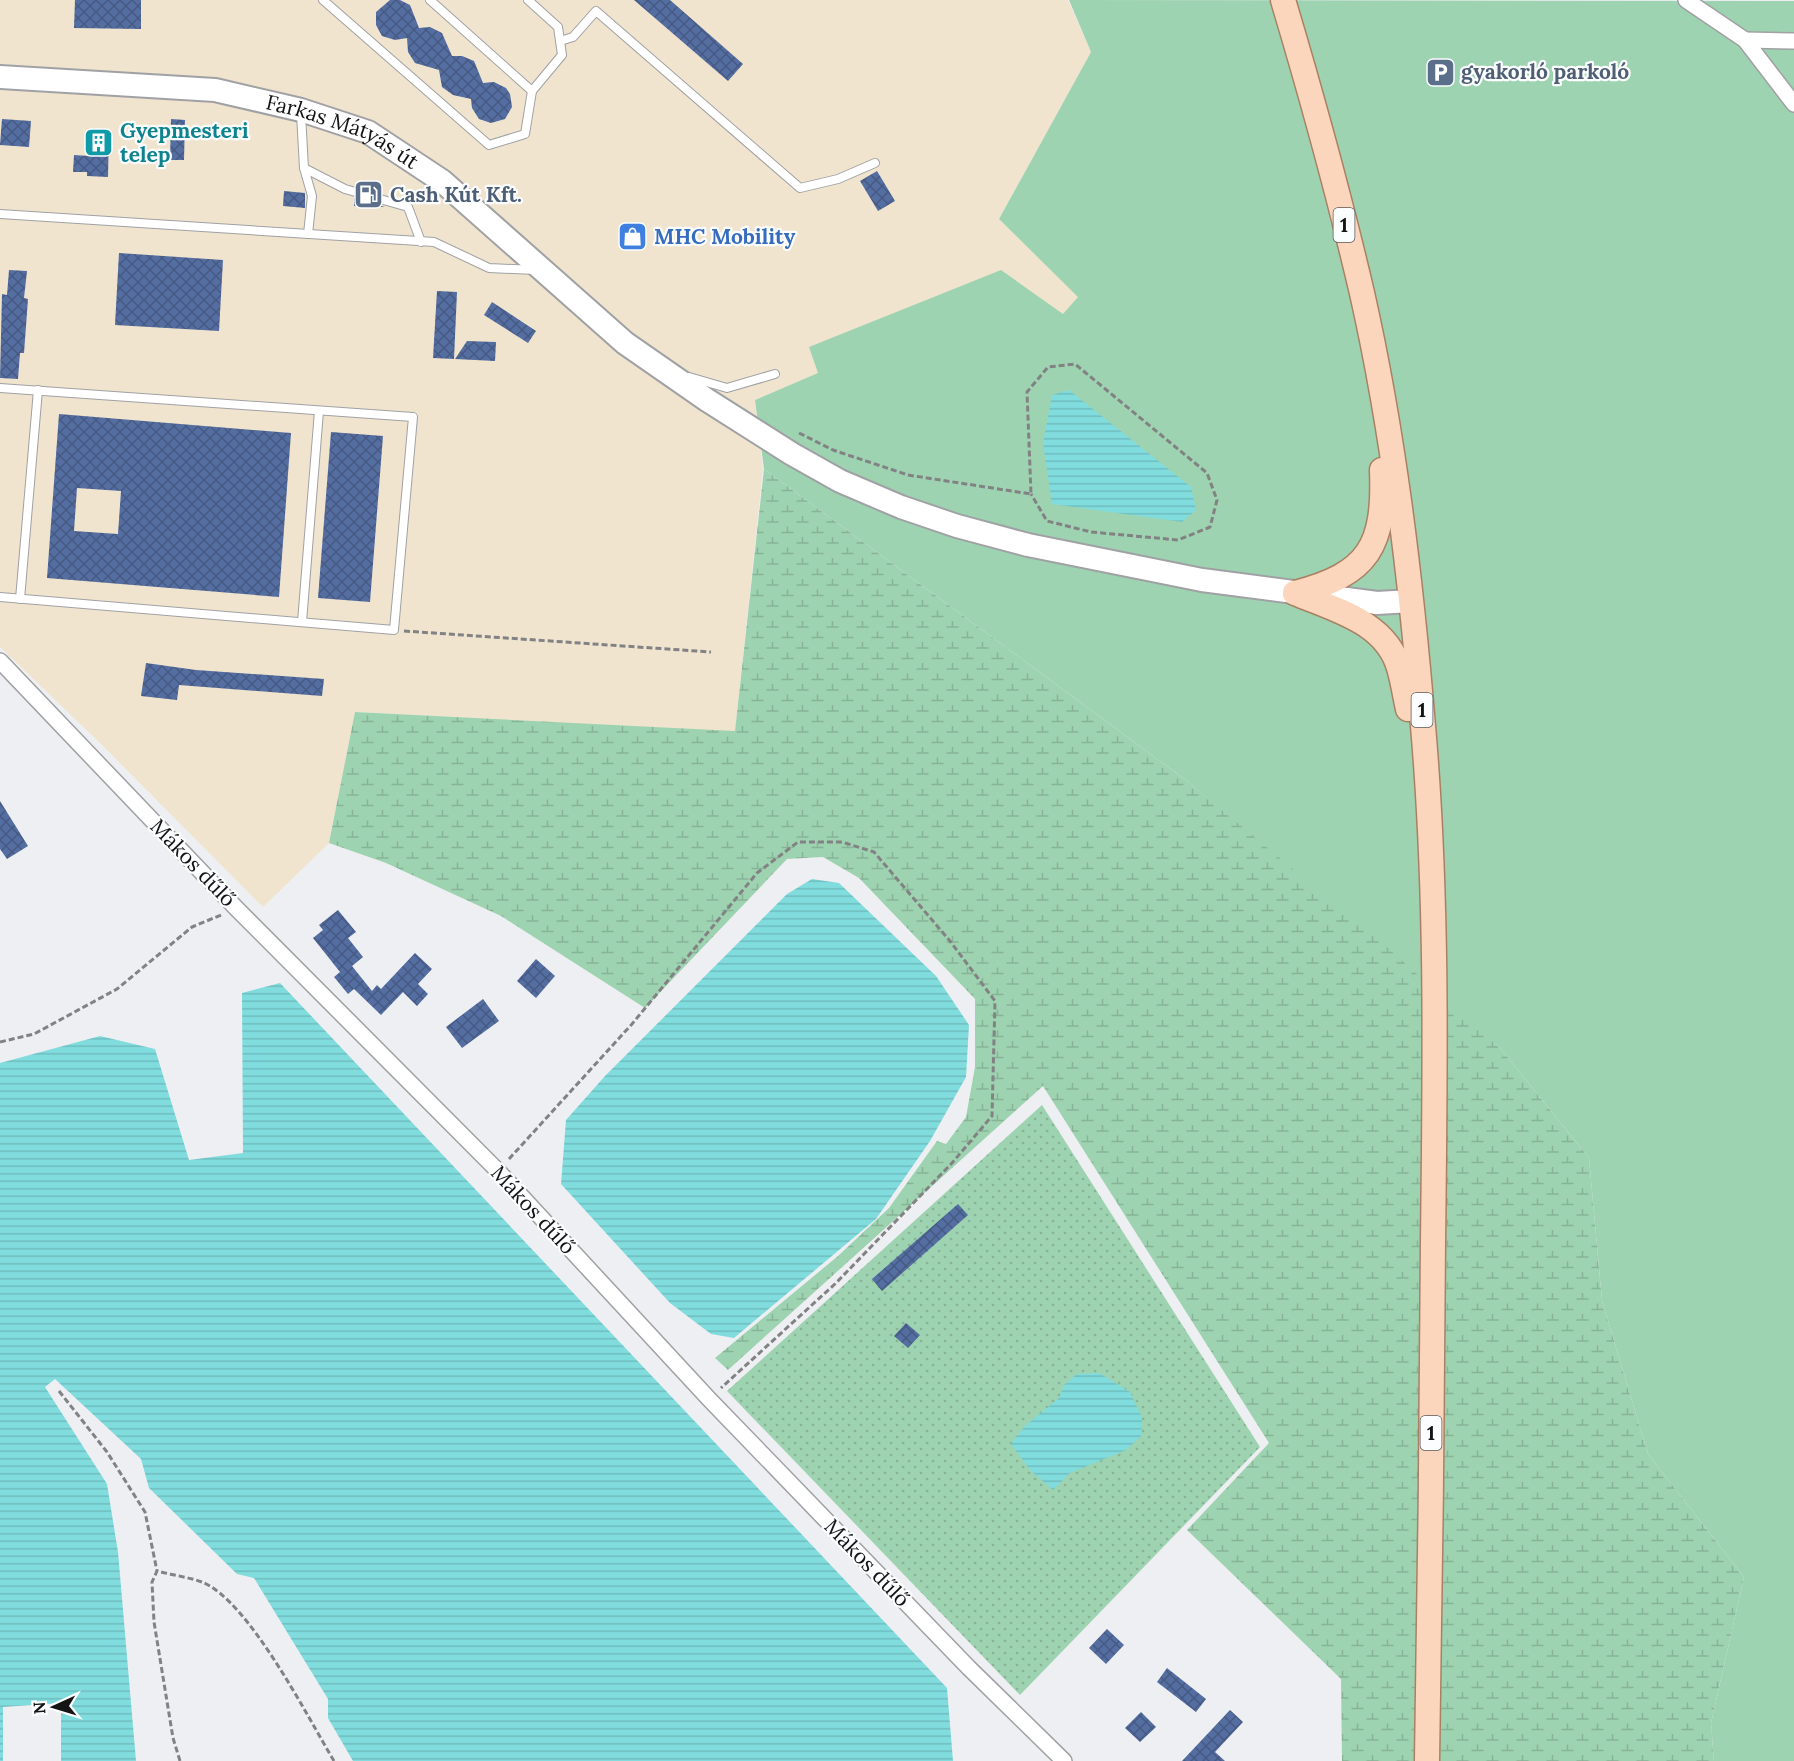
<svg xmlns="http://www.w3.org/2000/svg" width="1794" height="1761" font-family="Lora,serif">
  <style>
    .industrial { fill: #f0e4cf }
    .grass { fill: #9ed3b1 }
    .wetland { fill: url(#wetland-marsh) }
    .park { fill: url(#park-dots) }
    .water { fill: url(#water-rules) }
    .building { fill: url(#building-cross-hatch); fill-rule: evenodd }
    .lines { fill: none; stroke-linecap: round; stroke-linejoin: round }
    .lane-casing { stroke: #a0a1a4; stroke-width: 10 }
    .street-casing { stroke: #a0a1a4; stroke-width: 18 }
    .secondary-casing { stroke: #a0a1a4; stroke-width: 26 }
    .primary-casing { stroke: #aa8065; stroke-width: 27 }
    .path { stroke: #828284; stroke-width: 3; stroke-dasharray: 6 3; stroke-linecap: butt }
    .lane { stroke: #fff; stroke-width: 8 }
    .street { stroke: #fff; stroke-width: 15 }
    .secondary { stroke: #fff; stroke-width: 22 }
    .primary { stroke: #fcd6bc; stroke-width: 24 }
    .labels { text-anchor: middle; stroke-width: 4.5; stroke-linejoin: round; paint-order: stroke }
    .shield { fill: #fbfdff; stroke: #595a5b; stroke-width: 1.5 }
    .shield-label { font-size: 20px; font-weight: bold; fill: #141415 }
    .service-label { font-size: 21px; font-weight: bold; fill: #4e5e75; stroke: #fbfdff; text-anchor: start }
    .culture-label { font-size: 21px; font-weight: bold; fill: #0d838f; stroke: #fbfdff; text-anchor: start }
    .street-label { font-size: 21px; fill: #141415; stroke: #fbfdff }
    .shop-label { font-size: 21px; font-weight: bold; fill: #366cbe; stroke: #fbfdff; text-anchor: start }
  </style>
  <defs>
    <pattern id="wetland-marsh" width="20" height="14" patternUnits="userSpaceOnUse" patternTransform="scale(1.5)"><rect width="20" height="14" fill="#9ed3b1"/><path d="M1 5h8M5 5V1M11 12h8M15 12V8" fill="none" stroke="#87b497"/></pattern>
    <pattern id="park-dots" width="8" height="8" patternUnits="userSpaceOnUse" patternTransform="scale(1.5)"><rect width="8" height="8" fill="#9ed3b1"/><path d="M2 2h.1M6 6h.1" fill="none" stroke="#87b497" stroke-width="1.8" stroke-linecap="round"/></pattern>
    <pattern id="water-rules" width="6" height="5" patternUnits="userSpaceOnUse" patternTransform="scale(1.5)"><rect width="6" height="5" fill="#81dcde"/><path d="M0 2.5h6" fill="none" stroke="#6fbcbe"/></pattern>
    <pattern id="building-cross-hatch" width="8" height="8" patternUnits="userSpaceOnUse" patternTransform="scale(1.5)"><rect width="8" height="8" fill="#556ea2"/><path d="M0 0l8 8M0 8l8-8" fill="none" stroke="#455983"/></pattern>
  </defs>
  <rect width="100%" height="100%" fill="#eeeff2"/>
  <!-- industrial -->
  <path class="industrial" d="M0,0H1068L1091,52L999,219L1079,297L1063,315L810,347L819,373L755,400L763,469L735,732L356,712L329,843L263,907L99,742L0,647Z"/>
  <!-- grass -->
  <path class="grass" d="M1069,0L1794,1V1761H1714L1711,1723L1744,1577L1648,1454L1602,1301L1589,1158L1501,1049L1187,781L764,469L755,400L818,373L809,347L1001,270L1063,314L1078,297L999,219L1091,52Z"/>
  <!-- wetland -->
  <path class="wetland" d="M764,469L1187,781L1380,941L1501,1049L1589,1158L1602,1301L1648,1454L1744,1577L1711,1723L1714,1761H1342L1341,1679L1187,1530L1269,1443L1043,1086L728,1370L715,1358L838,1256L889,1208L937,1141L946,1144L966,1117L975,1067V999L859,878L823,857L787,859L645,1008L501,916L386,863L329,843L355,712L735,731Z"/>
  <!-- park -->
  <path class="park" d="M1042,1105L1260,1447L1020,1695L727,1391Z"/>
  <!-- water -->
  <g class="water">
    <path d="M1069,390L1191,487L1196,510L1182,522L1052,504L1043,443L1052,395Z"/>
    <path d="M812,879L839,883L936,976L969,1025L966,1077L930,1141L876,1219L734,1338L711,1334L670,1303L561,1184L566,1120L605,1076L787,894Z"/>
    <path d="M280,983L947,1688L953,1761H353L328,1718V1699L254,1578L237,1574L149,1488L141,1459L55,1379L45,1387L107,1484L118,1552L136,1761H61V1703L3,1707V1761H0V1063L100,1036L155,1049L189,1160L243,1153L242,993Z"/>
    <path d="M1099,1373L1130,1392L1142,1417L1141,1436L1126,1450L1070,1473L1053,1490L1030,1470L1011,1444L1025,1426L1059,1398L1064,1385L1077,1374Z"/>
  </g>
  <!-- building -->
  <g class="building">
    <path d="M75,0H141V29L74,28Z"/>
    <path d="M390,0H400L410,5L419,28L430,27L442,33L452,56H462L474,61L483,83L494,82L506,88L510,94L512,107L505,119L491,123L479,119L472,108L471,99L453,95L442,87L439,70L415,63L408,52L407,38L395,40L382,36L376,25V12Z"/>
    <path d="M634,0H670L743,64L728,81Z"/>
    <path d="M2,119L31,121L29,147L0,145Z"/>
    <path d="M171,119L185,120L184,160H170Z"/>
    <path d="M90,131L109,132L108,177L87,176V172H73L74,155L89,156Z"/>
    <path d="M877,171L895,201L878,211L860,181Z"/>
    <path d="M284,191L305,193V208L283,206Z"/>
    <path d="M354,198L385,207L354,206Z"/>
    <path d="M119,253L223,260L219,331L115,325Z"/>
    <path d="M9,270L27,271L24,298L28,299L24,353H20L18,379L0,378L2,294L7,295Z"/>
    <path d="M437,291L457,292L454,359L433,358Z"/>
    <path d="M492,302L536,331L528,343L484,315Z"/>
    <path d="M467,341L496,342L495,361L455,359Z"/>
    <path d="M59,414L291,433L279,597L47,578ZM77,488L121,491L118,534L74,531Z"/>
    <path d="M331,432L383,436L370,602L318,598Z"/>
    <path d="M146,663L196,670L324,679L322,696L179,685L177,700L141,696Z"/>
    <path d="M0,801L28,846L7,859L0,849Z"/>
    <path d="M338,910L356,932L348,938L363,957L352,966L372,991L377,985L381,989L415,953L432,969L418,984L428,994L417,1006L403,992L381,1015L354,989L348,994L334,977L340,972L313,938L323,930L319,925Z"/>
    <path d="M536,959L555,976L536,998L517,981Z"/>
    <path d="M483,999L499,1021L462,1048L446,1027Z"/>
    <path d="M958,1204L968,1215L882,1291L872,1279Z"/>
    <path d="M906,1323L920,1335L908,1348L894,1336Z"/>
    <path d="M1107,1629L1124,1645L1106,1664L1089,1648Z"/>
    <path d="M1167,1668L1206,1699L1196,1712L1157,1682Z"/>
    <path d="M1230,1710L1243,1722L1215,1752L1225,1761H1182Z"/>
    <path d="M1141,1712L1156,1727L1140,1742L1125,1728Z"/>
  </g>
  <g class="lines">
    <defs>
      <g id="lane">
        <path d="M323,0L489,145L525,134L532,91L562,55L558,27L528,0"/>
        <path d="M430,0L532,91"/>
        <path d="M560,41L573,37L596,11L800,188L838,179L875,163"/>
        <path d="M301,114L304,168L312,196L308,234"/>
        <path d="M304,168L345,189L408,207L421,242"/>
        <path d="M0,214L434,242L489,268L535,270"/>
        <path d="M689,377L727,388L775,374"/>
        <path d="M0,388L413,417L394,630L0,597"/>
        <path d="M20,599L38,390"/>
        <path d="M302,622L319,411"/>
      </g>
      <g id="street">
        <path d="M1686,0L1745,40L1794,104"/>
        <path d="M1745,40L1794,41"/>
        <path d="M0,661L236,908L498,1171L709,1399L969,1668L1064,1761"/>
      </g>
      <g id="secondary">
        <path id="s1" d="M0,77L215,90L301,110L368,132L442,181L625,343L707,400L792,454L840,481L901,507L957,526L1028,545L1202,580L1377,603L1411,601"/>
      </g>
      <g id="primary">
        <path d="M1283,0C1312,97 1339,195 1362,293C1394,435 1411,581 1423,726C1438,898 1435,1071 1433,1243C1432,1416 1430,1588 1427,1761"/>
        <path d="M1295,593C1335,610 1386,622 1399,668C1403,681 1405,696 1408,709"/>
        <path d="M1295,593C1369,574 1385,546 1382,470"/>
      </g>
    </defs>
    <!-- lane casing -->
    <use href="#lane" class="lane-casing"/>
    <!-- street casing -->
    <use href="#street" class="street-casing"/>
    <!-- secondary casing -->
    <use href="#secondary" class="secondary-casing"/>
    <!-- primary casing -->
    <use href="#primary" class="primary-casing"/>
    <!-- path -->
    <g class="path">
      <path d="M799,433L833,450L908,475L1031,494L1027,392L1048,367L1075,364L1207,473L1217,500L1210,527L1178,540L1091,532L1047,521L1031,494"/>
      <path d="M404,631L711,652"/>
      <path d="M0,1042L34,1034L117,989L192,927L221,915"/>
      <path d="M509,1159L632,1024L757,873L798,842H842L874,852L950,941L995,1001L992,1116L952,1163L836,1283L721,1388"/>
      <path d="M59,1391L107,1452L145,1512L157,1571"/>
      <path d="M180,1761L173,1738L154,1622L152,1582L157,1571C172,1575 188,1577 202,1582C249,1601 307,1716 334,1761"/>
    </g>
    <!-- lane -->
    <use href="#lane" class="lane"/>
    <!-- street -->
    <use href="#street" class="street"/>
    <!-- secondary -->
    <use href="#secondary" class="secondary"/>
    <!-- primary -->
    <use href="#primary" class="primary"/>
  </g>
  <!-- icons -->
  <defs>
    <symbol id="parking-square" viewBox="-11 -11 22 22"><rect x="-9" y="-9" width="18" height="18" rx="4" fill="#5c6f8a" stroke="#fbfdff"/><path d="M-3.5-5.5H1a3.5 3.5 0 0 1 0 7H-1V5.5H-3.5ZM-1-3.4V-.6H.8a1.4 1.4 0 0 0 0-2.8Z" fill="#fff"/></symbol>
    <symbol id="building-square" viewBox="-11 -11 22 22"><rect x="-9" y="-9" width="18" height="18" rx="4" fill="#0f9aa8" stroke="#fbfdff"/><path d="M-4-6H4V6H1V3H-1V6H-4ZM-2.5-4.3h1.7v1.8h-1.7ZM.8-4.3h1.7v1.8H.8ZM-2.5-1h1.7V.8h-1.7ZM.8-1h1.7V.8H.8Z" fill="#fff"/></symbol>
    <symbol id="fuel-square" viewBox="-11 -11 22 22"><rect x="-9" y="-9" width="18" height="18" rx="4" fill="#5c6f8a" stroke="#fbfdff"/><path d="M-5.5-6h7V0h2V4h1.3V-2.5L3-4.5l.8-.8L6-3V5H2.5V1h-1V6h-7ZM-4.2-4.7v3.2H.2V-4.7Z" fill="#fff"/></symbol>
    <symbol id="shop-square" viewBox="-11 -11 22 22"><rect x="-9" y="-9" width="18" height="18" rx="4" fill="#3f7fe0" stroke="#fbfdff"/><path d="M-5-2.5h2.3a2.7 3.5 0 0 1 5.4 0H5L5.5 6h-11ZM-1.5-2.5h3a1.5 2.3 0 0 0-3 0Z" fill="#fff"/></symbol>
  </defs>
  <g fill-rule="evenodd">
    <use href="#parking-square" x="1424" y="56" width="33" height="33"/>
    <use href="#building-square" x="82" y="126" width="33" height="33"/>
    <use href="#fuel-square" x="352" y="178" width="33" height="33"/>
    <use href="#shop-square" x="616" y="220" width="33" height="33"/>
  </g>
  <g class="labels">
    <!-- shield labels -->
    <g class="shield">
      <rect x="1333.5" y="208" width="21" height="34" rx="4.5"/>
      <rect x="1411.5" y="693" width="21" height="34" rx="4.5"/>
      <rect x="1420.5" y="1416" width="21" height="34" rx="4.5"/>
    </g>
    <g class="shield-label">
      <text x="1344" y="232">1</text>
      <text x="1422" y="717">1</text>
      <text x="1431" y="1440">1</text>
    </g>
    <!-- service labels -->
    <g class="service-label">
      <text x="1461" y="79">gyakorló parkoló</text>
      <text x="390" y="202">Cash Kút Kft.</text>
    </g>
    <!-- culture labels -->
    <g class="culture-label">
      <text x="120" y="138">Gyepmesteri<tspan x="120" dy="24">telep</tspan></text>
    </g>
    <!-- street labels -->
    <g class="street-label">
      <text dy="7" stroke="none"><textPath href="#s1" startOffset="350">Farkas Mátyás út</textPath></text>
      <text transform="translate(193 863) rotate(46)" y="7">Mákos dűlő</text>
      <text transform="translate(533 1210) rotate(47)" y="7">Mákos dűlő</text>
      <text transform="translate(867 1563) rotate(46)" y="7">Mákos dűlő</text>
    </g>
    <!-- shop labels -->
    <g class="shop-label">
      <text x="654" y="244">MHC Mobility</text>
    </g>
  </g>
  <!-- north arrow -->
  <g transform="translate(54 1707) rotate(266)" stroke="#fbfdff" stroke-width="4.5" paint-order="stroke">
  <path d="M0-4.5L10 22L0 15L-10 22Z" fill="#141415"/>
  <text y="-9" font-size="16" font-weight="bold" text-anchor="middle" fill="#141415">N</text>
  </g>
</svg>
